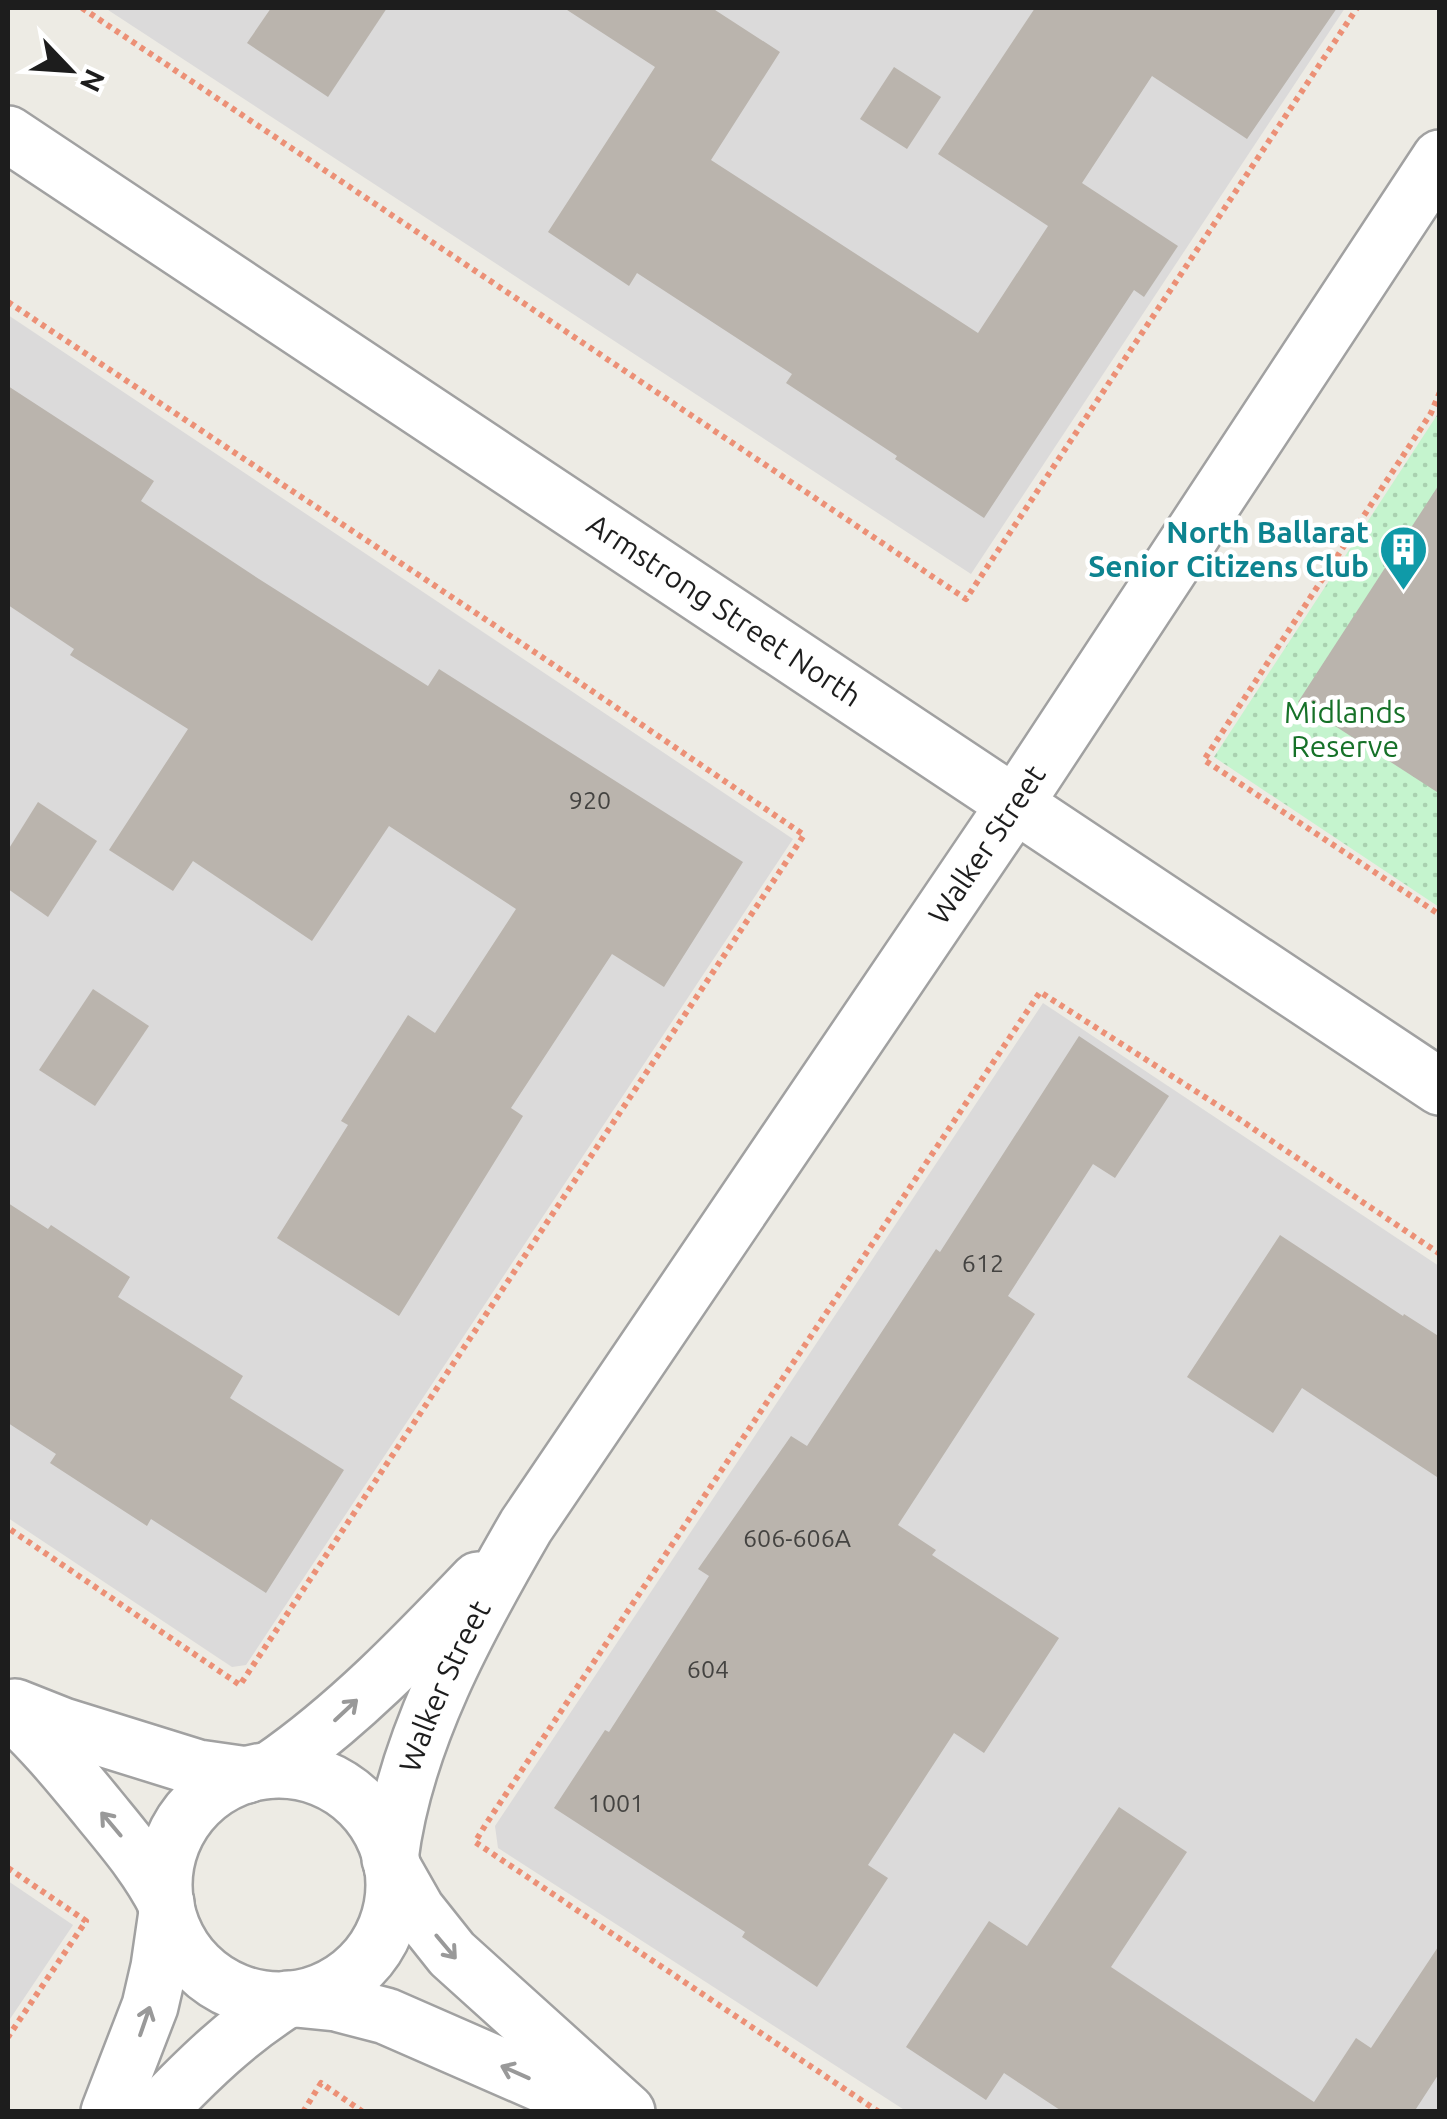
<svg xmlns="http://www.w3.org/2000/svg" width="1447" height="2119" font-family="Ubuntu,sans-serif">
  <style>
    .residential { fill: #dbdada }
    .park { fill: url(#park-dots) }
    .building { fill: #bab4ad }
    .lines { fill: none; stroke-linecap: round; stroke-linejoin: round }
    .minor-casing { stroke: #a1a1a1; stroke-width: 60 }
    .tertiary-casing { stroke: #a1a1a1; stroke-width: 60 }
    .path { stroke: #ec9076; stroke-width: 6; stroke-dasharray: 5 5; stroke-linecap: butt }
    .minor { stroke: #fff; stroke-width: 55 }
    .tertiary { stroke: #fff; stroke-width: 55 }
    .oneway { stroke: #999 }
    .labels { text-anchor: middle; stroke-width: 9; stroke-linejoin: round; paint-order: stroke }
    .number-label { font-size: 25px; fill: #444341 }
    .culture-label { font-size: 30px; font-weight: bold; fill: #0d838f; stroke: #fff; text-anchor: end }
    .street-label { font-size: 30px; fill: #1d1d1d; stroke: #fff }
    .park-label { font-size: 30px; fill: #167128; stroke: #fff }
  </style>
  <defs>
    <pattern id="park-dots" width="8" height="8" patternUnits="userSpaceOnUse" patternTransform="scale(2.5)"><rect width="8" height="8" fill="#c5f4ce"/><path d="M2 2h.1M6 6h.1" fill="none" stroke="#a9d1b0" stroke-width="1.8" stroke-linecap="round"/></pattern>
  </defs>
  <rect width="100%" height="100%" fill="#edebe4"/>
  <!-- residential -->
  <g class="residential">
    <path d="M105,8H1345L971,574Z"/>
    <path d="M8,315L793,839L246,1665L232,1667L8,1518Z"/>
    <path d="M1043,1003L1439,1266V2111H906L498,1848L495,1826Z"/>
    <path d="M8,1881L73,1925L8,2022Z"/>
  </g>
  <!-- park -->
  <path class="park" d="M1439,412V907L1214,757Z"/>
  <!-- building -->
  <g class="building">
    <path d="M271,8H387L328,97L247,43Z"/>
    <path d="M564,8H712L780,52L711,160L978,333L1048,226L938,154L1035,8H1337L1247,139L1152,76L1082,183L1178,246L1144,297L1134,290L984,518L895,459L897,456L786,383L792,374L637,273L629,286L548,232L655,67Z"/>
    <path d="M894,67L941,97L907,149L860,119Z"/>
    <path d="M8,386L154,481L141,501L259,579L428,686L439,669L743,862L664,987L612,954L511,1108L523,1116L399,1316L277,1238L348,1125L341,1121L408,1015L435,1033L516,909L389,826L312,941L193,861L173,891L109,850L188,729L70,655L74,649L8,605Z"/>
    <path d="M1440,483V794L1298,702Z"/>
    <path d="M38,802L97,841L48,917L8,889V850Z"/>
    <path d="M93,989L149,1026L95,1106L39,1070Z"/>
    <path d="M1079,1036L1169,1096L1115,1178L1093,1164L1008,1296L1035,1314L898,1525L936,1550L932,1555L1059,1638L984,1753L954,1733L868,1865L888,1878L817,1987L742,1937L745,1932L554,1808L605,1730L609,1732L709,1576L698,1569L791,1436L807,1446L936,1249L940,1252Z"/>
    <path d="M8,1203L48,1229L51,1225L130,1277L118,1297L243,1376L230,1398L344,1470L266,1593L151,1519L147,1526L50,1463L56,1454L8,1423Z"/>
    <path d="M1280,1235L1403,1316L1404,1314L1440,1337V1479L1302,1388L1273,1433L1187,1377Z"/>
    <path d="M1119,1807L1187,1852L1111,1967L1314,2102L1356,2038L1371,2048L1440,1944V2072L1414,2112H1063L1004,2073L986,2100L906,2047L989,1921L1027,1946Z"/>
  </g>
  <g class="lines">
    <defs>
      <g id="minor">
        <path id="s1" d="M8,134L1440,1087"/>
        <path d="M270,1770C347,1717 413,1648 478,1580"/>
        <path id="s2" d="M390,1859C404,1742 468,1626 526,1526L1015,804L1440,158"/>
        <path d="M109,2112L150,2006L159,1967L167,1912"/>
        <path d="M157,2112C198,2069 238,2030 288,1999"/>
      </g>
      <g id="tertiary">
        <path d="M15,1707L63,1726L198,1768L247,1775"/>
        <path d="M8,1709C41,1738 70,1774 98,1808C124,1840 147,1866 166,1903"/>
        <circle cx="279" cy="1885" r="115"/>
        <path d="M392,1866L417,1910L452,1954L627,2112"/>
        <path d="M296,1999L336,2003L386,2016L601,2110"/>
      </g>
    </defs>
    <!-- minor casing -->
    <use href="#minor" class="minor-casing"/>
    <!-- tertiary casing -->
    <use href="#tertiary" class="tertiary-casing"/>
    <!-- path -->
    <g class="path">
      <path d="M82,8L966,599L1357,8"/>
      <path d="M8,302L542,657L804,835L240,1685L8,1528"/>
      <path d="M1440,392L1431,413L1204,760L1440,915"/>
      <path d="M8,1868L86,1921L8,2037"/>
      <path d="M303,2112L321,2083L363,2112"/>
      <path d="M879,2112L475,1842L486,1824L1040,992L1233,1115L1440,1254"/>
    </g>
    <!-- minor -->
    <use href="#minor" class="minor"/>
    <!-- tertiary -->
    <use href="#tertiary" class="tertiary"/>
  </g>
  <!-- one-way arrows -->
  <defs><path id="oneway-shaft" d="M-6 0H5M1.5-3L5.5 0L1.5 3" fill="none" stroke-width="1.6" stroke-linecap="round" stroke-linejoin="round" transform="scale(2.5)"/></defs>
  <g class="oneway">
    <use href="#oneway-shaft" transform="translate(346 1710) rotate(-43)"/>
    <use href="#oneway-shaft" transform="translate(111 1824) rotate(-130)"/>
    <use href="#oneway-shaft" transform="translate(446 1947) rotate(50)"/>
    <use href="#oneway-shaft" transform="translate(145 2021) rotate(-71)"/>
    <use href="#oneway-shaft" transform="translate(515 2072) rotate(-156)"/>
  </g>
  <!-- icons -->
  <defs>
    <symbol id="building-pin" viewBox="-11 -11 22 30"><path d="M0 17L-7.5 6A9.5 9.5 0 1 1 7.5 6Z" fill="#0f9aa8" stroke="#fff"/><path d="M-4-6H4V6H1V3H-1V6H-4ZM-2.5-4.3h1.7v1.8h-1.7ZM.8-4.3h1.7v1.8H.8ZM-2.5-1h1.7V.8h-1.7ZM.8-1h1.7V.8H.8Z" fill="#fff"/></symbol>
  </defs>
  <g fill-rule="evenodd">
    <use href="#building-pin" x="1376" y="522" width="55" height="75"/>
  </g>
  <g class="labels">
    <!-- number labels -->
    <g class="number-label">
      <text x="590" y="809">920</text>
      <text x="983" y="1272">612</text>
      <text x="797" y="1547">606-606A</text>
      <text x="708" y="1678">604</text>
      <text x="616" y="1812">1001</text>
    </g>
    <!-- culture labels -->
    <g class="culture-label">
      <text x="1369" y="543">North Ballarat<tspan x="1369" dy="34">Senior Citizens Club</tspan></text>
    </g>
    <!-- street labels -->
    <g class="street-label">
      <text dy="10" stroke="none"><textPath href="#s1" startOffset="860">Armstrong Street North</textPath></text>
      <text dy="10" stroke="none"><textPath href="#s2" startOffset="1185">Walker Street</textPath></text>
      <text dy="10" stroke="none"><textPath href="#s2" startOffset="182">Walker Street</textPath></text>
    </g>
    <!-- park labels -->
    <g class="park-label">
      <text x="1345" y="723">Midlands<tspan x="1345" dy="34">Reserve</tspan></text>
    </g>
  </g>
  <!-- border -->
  <rect width="1447" height="2119" fill="none" stroke="#1d1d1d" stroke-width="20"/>
  <!-- north arrow -->
  <g transform="translate(70 70) rotate(115)" stroke="#ffffff" stroke-width="8" paint-order="stroke">
  <path d="M0-8L18 38L0 25L-18 38Z" fill="#1d1d1d"/>
  <text y="-15" font-size="28" font-weight="bold" text-anchor="middle" fill="#1d1d1d">N</text>
  </g>
</svg>
